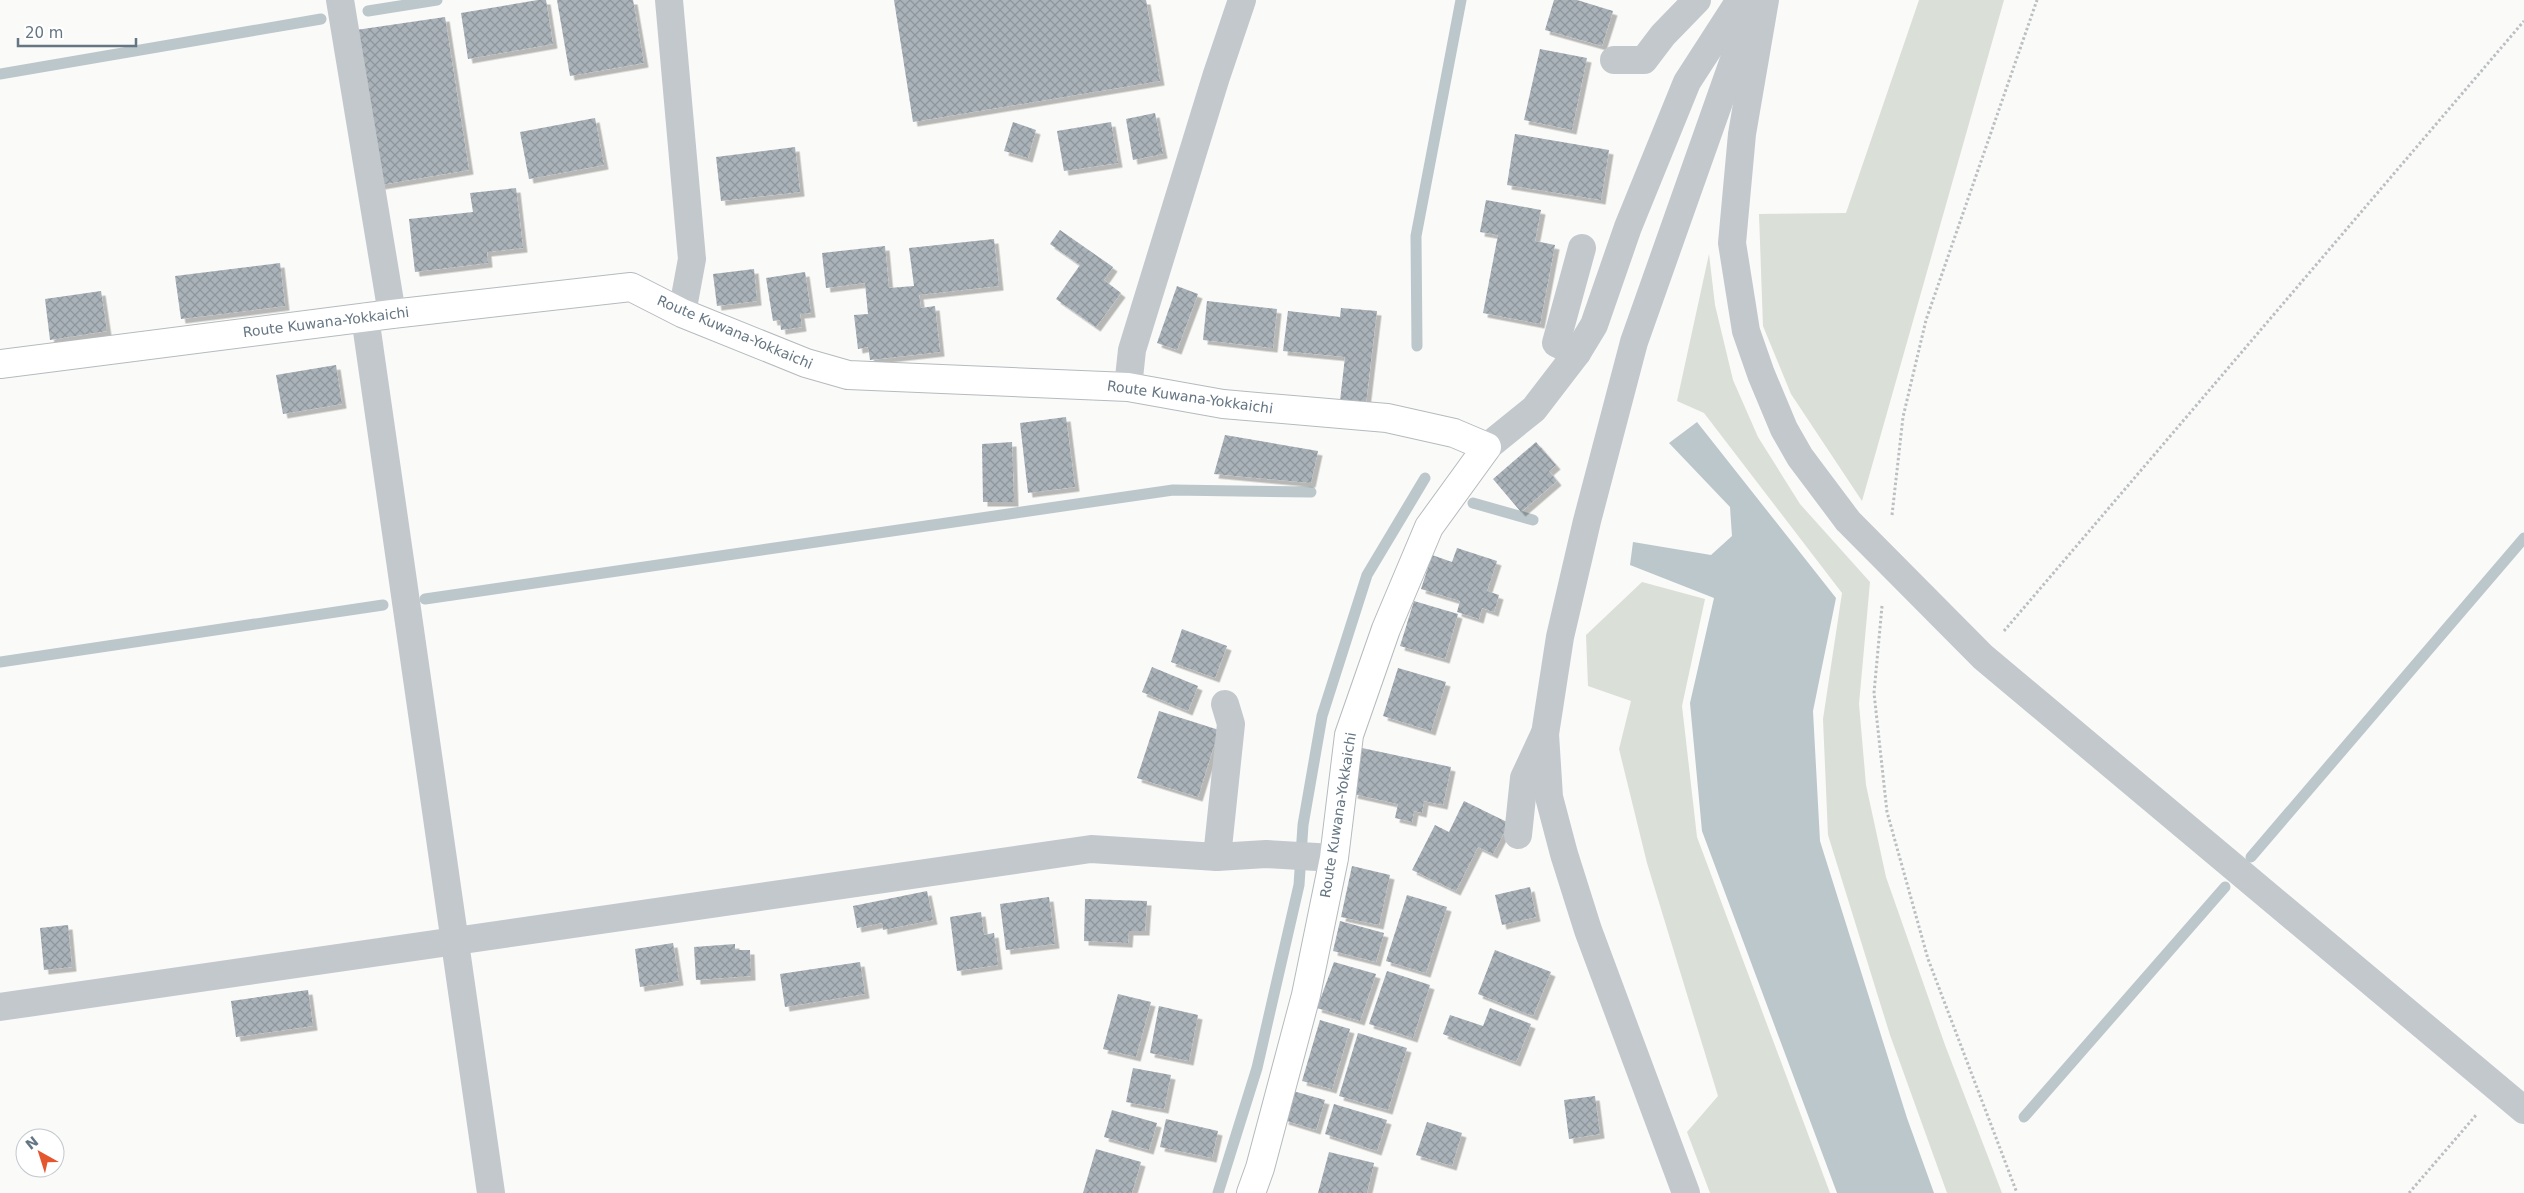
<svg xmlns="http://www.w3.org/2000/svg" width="2524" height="1193" font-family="'DejaVu Sans',sans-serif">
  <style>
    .grass { fill: #dadfd7 }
    .water { fill: #bbc7cb }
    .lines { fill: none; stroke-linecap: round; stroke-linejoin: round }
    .stream { stroke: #bbc7cb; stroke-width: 11 }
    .building { fill: url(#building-cross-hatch); filter: url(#shadow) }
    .major-casing { stroke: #b5babe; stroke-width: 30 }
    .path { stroke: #bbbfc2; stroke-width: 3; stroke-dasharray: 2.5 2.5; stroke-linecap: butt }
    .minor { stroke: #c3c8cc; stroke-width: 28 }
    .major { stroke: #fff; stroke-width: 28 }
    .labels { text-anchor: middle; stroke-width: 5; stroke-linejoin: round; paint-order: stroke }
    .street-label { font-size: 14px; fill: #657683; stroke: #fff }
  </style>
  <defs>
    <pattern id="building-cross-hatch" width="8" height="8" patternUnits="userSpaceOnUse" patternTransform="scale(1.25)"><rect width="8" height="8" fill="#aab3b9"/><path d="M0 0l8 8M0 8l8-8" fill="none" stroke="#8e969c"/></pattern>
    <filter id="shadow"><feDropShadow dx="4.5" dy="4.5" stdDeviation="0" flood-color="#0004"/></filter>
  </defs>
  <rect width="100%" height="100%" fill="#fafaf8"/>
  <!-- grass -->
  <g class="grass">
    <path d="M1919,0H2004L1862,501L1791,394L1763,326L1759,214L1846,213Z"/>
    <path d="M1709,254L1715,305L1733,380L1758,437L1800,504L1870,582L1859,704L1866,785L1886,877L1945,1045L2002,1193H1947L1890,1035L1828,835L1823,719L1842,593L1704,413L1677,401Z"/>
    <path d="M1642,582L1705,599L1682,706L1697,837L1830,1193H1710L1687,1132L1718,1096L1647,863L1619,749L1631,701L1588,686L1586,635Z"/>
  </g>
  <!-- water -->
  <path class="water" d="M1697,422L1836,598L1813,711L1820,841L1907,1118L1934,1193H1837L1702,831L1690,703L1714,598L1630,565L1633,542L1711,555L1732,536L1730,507L1669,443Z"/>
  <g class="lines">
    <!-- stream -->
    <g class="stream">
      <path d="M368,11L437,0"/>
      <path d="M0,74L321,19"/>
      <path d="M1417,346L1416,236L1461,0"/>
      <path d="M1473,503L1533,520"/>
      <path d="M425,599L1173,490L1311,492"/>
      <path d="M0,662L383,605"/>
      <path d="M2251,857L2524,538"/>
      <path d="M2024,1117L2225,887"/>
      <path d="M1218,1193L1257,1068L1299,885L1303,825L1322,716L1367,575L1425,478"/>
    </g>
  </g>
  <!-- building -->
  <g class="building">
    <path d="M538,0H546L553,44L468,59L461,13Z"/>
    <path d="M557,0H633L644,63L570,76Z"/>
    <path d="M894,0H1146L1160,81L913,122Z"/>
    <path d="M1554,0H1577L1613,11L1602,46L1545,30Z"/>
    <path d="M445,17L469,170L380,185L356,30Z"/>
    <path d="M1540,49L1587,58L1572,130L1524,120Z"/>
    <path d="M1155,113L1163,154L1133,160L1126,119Z"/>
    <path d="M595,118L604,165L529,179L520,132Z"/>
    <path d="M1013,122L1036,130L1028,158L1004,151Z"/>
    <path d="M1111,122L1118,163L1064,171L1057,131Z"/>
    <path d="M1515,134L1609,150L1601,200L1507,185Z"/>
    <path d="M795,147L800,192L721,201L716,157Z"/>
    <path d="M516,188L523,248L487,252L488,263L415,272L409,219L473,212L470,193Z"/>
    <path d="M1486,200L1541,210L1535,241L1555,245L1540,324L1483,313L1498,235L1480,232Z"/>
    <path d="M1060,230L1113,267L1104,280L1121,293L1096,327L1056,299L1080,265L1050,244Z"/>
    <path d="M994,239L999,286L919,295L921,308L935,306L940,352L870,360L868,347L858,349L854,315L868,314L865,283L826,288L822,253L885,246L889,288L914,286L909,248Z"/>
    <path d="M280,263L285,306L181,319L175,276Z"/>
    <path d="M754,269L757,301L717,306L713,274Z"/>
    <path d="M805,272L811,313L800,314L802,327L781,330L780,320L773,321L766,278Z"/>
    <path d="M1177,286L1198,294L1177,350L1157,343Z"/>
    <path d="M101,291L107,331L50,340L45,299Z"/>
    <path d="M1207,301L1277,309L1273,348L1203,340Z"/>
    <path d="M1341,308L1377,311L1366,403L1340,401L1345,357L1283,351L1288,311L1340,317Z"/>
    <path d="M336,365L342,404L283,414L276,375Z"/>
    <path d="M1066,417L1075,487L1028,493L1020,423Z"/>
    <path d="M1225,435L1318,451L1311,483L1214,474Z"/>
    <path d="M1012,442L1014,502H983L982,444Z"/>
    <path d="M1536,442L1556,465L1549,471L1557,481L1521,512L1493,479Z"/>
    <path d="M1457,548L1497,561L1487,591L1499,595L1494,612L1482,608L1479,619L1457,612L1460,601L1421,589L1432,555L1452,562Z"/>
    <path d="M1414,601L1458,614L1445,659L1400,646Z"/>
    <path d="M1182,629L1227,646L1215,678L1171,662Z"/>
    <path d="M1152,667L1198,686L1188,711L1142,692Z"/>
    <path d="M1398,668L1446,682L1431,731L1383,716Z"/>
    <path d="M1159,711L1219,730L1198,797L1137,778Z"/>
    <path d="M1362,748L1451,767L1443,805L1424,801L1422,813L1414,811L1412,822L1395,818L1398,804L1353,794Z"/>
    <path d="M1464,801L1509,823L1493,854L1478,847L1456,891L1412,870L1435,825L1449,832Z"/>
    <path d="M1352,866L1390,875L1379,925L1341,917Z"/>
    <path d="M1530,887L1536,917L1502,925L1495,895Z"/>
    <path d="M927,891L933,920L883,930L882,923L857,928L853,906Z"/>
    <path d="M1407,895L1447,907L1426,973L1386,961Z"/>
    <path d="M1049,897L1055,944L1006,950L1000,904Z"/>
    <path d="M1085,899L1147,901L1145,931H1129L1128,943L1084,941Z"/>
    <path d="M981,912L984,935L994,933L998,965L957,971L950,917Z"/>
    <path d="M1340,921L1384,933L1376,962L1333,951Z"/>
    <path d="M68,925L72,967L44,970L40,928Z"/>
    <path d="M673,943L679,981L640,987L635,949Z"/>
    <path d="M735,944V950H750L751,976L696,980L694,947Z"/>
    <path d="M1495,950L1551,972L1533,1016L1478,994Z"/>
    <path d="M860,962L865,994L785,1007L780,974Z"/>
    <path d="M1334,962L1376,974L1360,1021L1317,1008Z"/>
    <path d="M1387,971L1430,985L1413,1038L1369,1024Z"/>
    <path d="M308,990L313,1026L236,1037L231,1001Z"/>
    <path d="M1118,994L1151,1002L1136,1057L1103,1049Z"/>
    <path d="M1159,1006L1198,1015L1189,1061L1150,1053Z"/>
    <path d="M1490,1008L1531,1024L1516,1062L1443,1034L1450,1015L1483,1026Z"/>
    <path d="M1320,1020L1350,1029L1332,1089L1302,1081Z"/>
    <path d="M1358,1033L1407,1048L1388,1110L1339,1096Z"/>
    <path d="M1133,1068L1171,1075L1164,1109L1126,1102Z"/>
    <path d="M1293,1091L1325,1100L1316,1130L1284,1120Z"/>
    <path d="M1595,1096L1600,1134L1569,1139L1564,1100Z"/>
    <path d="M1334,1104L1387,1120L1377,1151L1325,1134Z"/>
    <path d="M1112,1110L1157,1123L1149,1150L1104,1137Z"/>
    <path d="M1166,1119L1218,1131L1212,1158L1160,1147Z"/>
    <path d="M1427,1122L1462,1133L1452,1166L1416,1155Z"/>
    <path d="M1096,1149L1141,1162L1132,1193H1083Z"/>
    <path d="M1329,1152L1374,1163L1367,1193H1318Z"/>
  </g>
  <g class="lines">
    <defs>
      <path id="major" d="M0,364L392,314L631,287L682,313L806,363L848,375L1128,387L1223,404L1387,418L1454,433L1487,447L1429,527L1386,629L1349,735L1334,858L1306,995L1260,1168L1251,1193"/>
    </defs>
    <!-- major casing -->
    <use href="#major" class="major-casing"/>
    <!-- path -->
    <g class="path">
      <path d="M1892,515L1903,417L1926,320L2037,0"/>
      <path d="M1882,606L1874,693L1887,812L1928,959L2017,1193"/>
      <path d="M2004,631L2524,21"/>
      <path d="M2409,1193L2477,1114"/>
    </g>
    <!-- minor -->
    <g class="minor">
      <path d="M340,0L392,314"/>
      <path d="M669,0L692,259L682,313"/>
      <path d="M1765,0L1742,134L1732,243L1746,331L1761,374L1784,429L1800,457L1848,521L1983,657L2524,1110"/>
      <path d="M1614,60H1644L1663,35L1697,0"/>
      <path d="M365,317L491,1193"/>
      <path d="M1577,353L1556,343L1582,248"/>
      <path d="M1128,387L1132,350L1216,77L1242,0"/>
      <path d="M1487,447L1534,409L1577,353L1594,325L1628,227L1687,82L1740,0"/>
      <path d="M1518,835L1524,778L1544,735"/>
      <path d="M1217,857L1231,724L1225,704"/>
      <path d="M0,1007L1091,849L1217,857L1266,854L1334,858"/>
      <path d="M1686,1193L1588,930L1564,854L1549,797L1545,734L1560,637L1587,521L1634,342L1748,20"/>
    </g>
    <!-- major -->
    <use href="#major" class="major"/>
  </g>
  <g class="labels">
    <!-- street labels -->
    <g class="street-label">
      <text transform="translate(326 322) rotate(-7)" y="5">Route Kuwana-Yokkaichi</text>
      <text transform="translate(735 332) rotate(23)" y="5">Route Kuwana-Yokkaichi</text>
      <text transform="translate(1190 397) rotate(8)" y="5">Route Kuwana-Yokkaichi</text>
      <text transform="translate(1338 815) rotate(-81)" y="5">Route Kuwana-Yokkaichi</text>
    </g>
  </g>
  <!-- north arrow -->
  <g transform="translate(40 1153) rotate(321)"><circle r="24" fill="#ffffff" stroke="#c1c8cd"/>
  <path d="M0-4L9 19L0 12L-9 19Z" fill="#e4572e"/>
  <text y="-8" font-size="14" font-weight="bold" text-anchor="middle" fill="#657683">N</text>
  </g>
  <!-- scale -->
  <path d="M18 38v8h118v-8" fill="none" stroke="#657683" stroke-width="2.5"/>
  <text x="25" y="38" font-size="15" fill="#657683" stroke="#ffffff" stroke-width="4" paint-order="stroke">20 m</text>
</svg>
